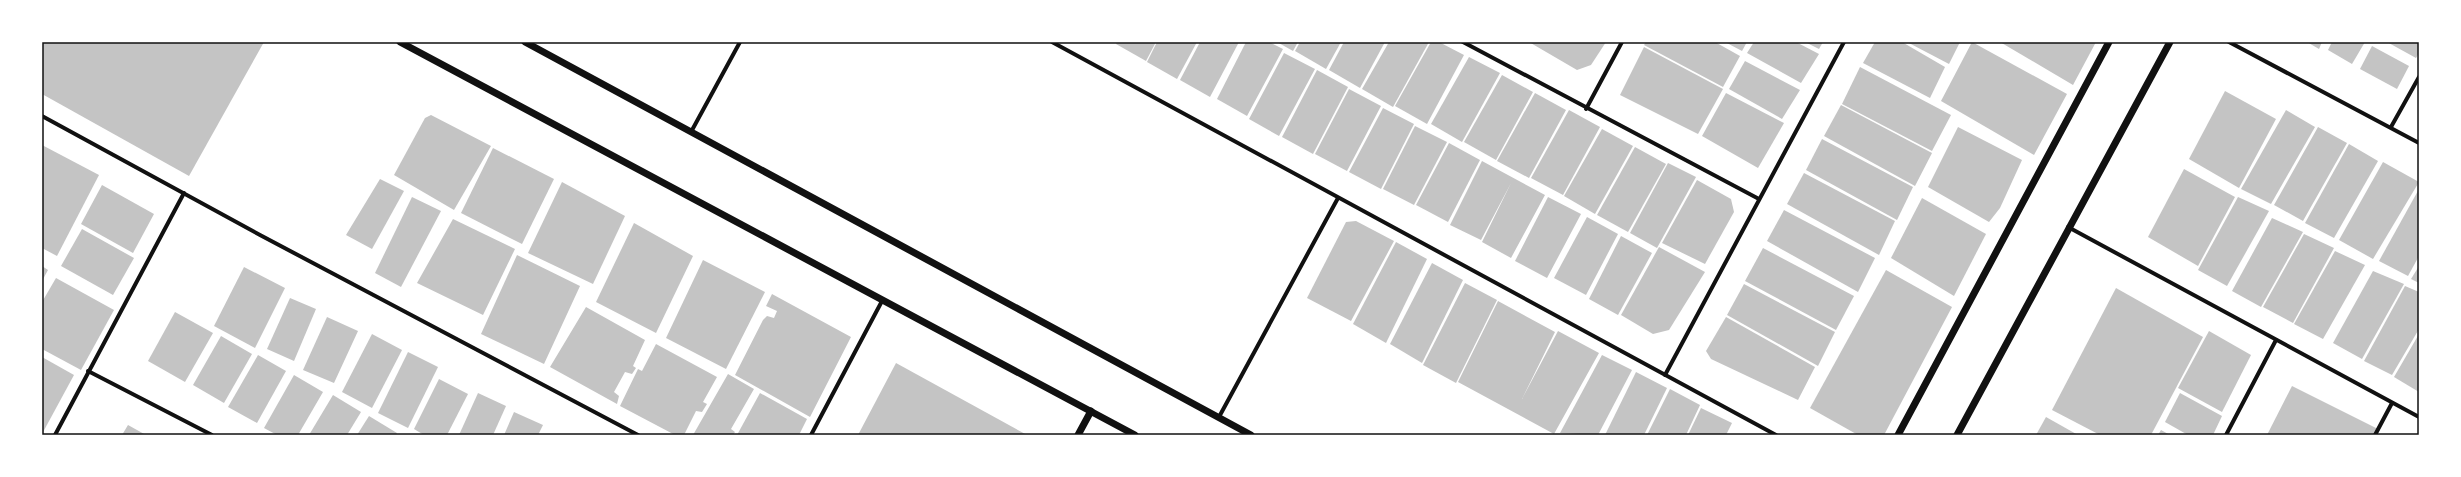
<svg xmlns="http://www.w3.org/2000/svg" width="2461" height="477" font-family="Barlow,sans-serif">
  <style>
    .building { fill: #c4c4c4 }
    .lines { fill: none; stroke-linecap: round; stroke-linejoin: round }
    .minor { stroke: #111; stroke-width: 4 }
    .tertiary { stroke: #111; stroke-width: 7 }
    .neatline { fill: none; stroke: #111; stroke-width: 1.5 }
  </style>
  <rect width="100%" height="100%" fill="#fff"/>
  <!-- building -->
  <g class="building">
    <path d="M42,42H264L189,176L42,94Z"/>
    <path d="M1117,42H1156L1146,61L1116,44Z"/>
    <path d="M1157,42H1197L1177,79L1147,62Z"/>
    <path d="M1200,42H1239L1210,97L1180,80Z"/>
    <path d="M1246,42H1269L1283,49L1247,116L1217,99Z"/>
    <path d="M1277,42H1298L1293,51Z"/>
    <path d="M1300,42H1341L1326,69L1295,51Z"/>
    <path d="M1344,42H1385L1360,88L1329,70Z"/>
    <path d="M1389,42H1429L1393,107L1362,89Z"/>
    <path d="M1431,42H1439L1464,55L1427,124L1395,106Z"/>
    <path d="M1529,42H1606L1591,65L1577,70Z"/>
    <path d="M1646,42H1715L1740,56L1723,87L1644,45Z"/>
    <path d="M1725,42H1747L1742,51Z"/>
    <path d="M1754,42H1796L1819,54L1801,83L1747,53Z"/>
    <path d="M1805,42H1823L1819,49Z"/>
    <path d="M1875,42H1902L1945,67L1930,98L1863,63Z"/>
    <path d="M1907,42H1960L1949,64Z"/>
    <path d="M1972,42L2067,94L2034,155L1941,101Z"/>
    <path d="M2000,42H2096L2073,85Z"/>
    <path d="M2307,42H2322L2319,49Z"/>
    <path d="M2332,42H2365L2352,64L2328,50Z"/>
    <path d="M2387,42H2419V53L2416,58Z"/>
    <path d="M2372,46L2409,66L2397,89L2360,69Z"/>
    <path d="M1644,47L1723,89L1698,134L1620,95Z"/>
    <path d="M1284,53L1315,69L1279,136L1249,119Z"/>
    <path d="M1469,57L1500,73L1462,142L1431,124Z"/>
    <path d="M1745,61L1800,90L1782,119L1729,89Z"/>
    <path d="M1860,67L1951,115L1932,151L1842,104Z"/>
    <path d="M1317,70L1348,87L1313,154L1282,137Z"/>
    <path d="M1502,75L1533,92L1496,160L1464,142Z"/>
    <path d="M1349,89L1381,106L1347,171L1315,154Z"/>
    <path d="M2225,91L2276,119L2239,188L2189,159Z"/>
    <path d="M1535,93L1566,110L1529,178L1497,161Z"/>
    <path d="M1726,93L1784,123L1758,168L1702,136Z"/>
    <path d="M1841,105L1932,153L1915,186L1824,136Z"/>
    <path d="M1383,108L1414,124L1381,189L1349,172Z"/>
    <path d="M1569,110L1600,127L1563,195L1531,178Z"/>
    <path d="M2286,110L2315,127L2271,204L2241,189Z"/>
    <path d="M431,115L491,146L454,210L394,175L425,118Z"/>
    <path d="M1415,126L1447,142L1414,205L1383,189Z"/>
    <path d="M1958,127L2022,160L2000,208L1989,222L1928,187Z"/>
    <path d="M2318,127L2347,143L2303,221L2274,205Z"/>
    <path d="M1602,129L1633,146L1595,214L1564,196Z"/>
    <path d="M1822,139L1913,187L1897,220L1806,170Z"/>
    <path d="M1449,143L1480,160L1448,222L1416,205Z"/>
    <path d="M2349,144L2378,161L2334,238L2305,223Z"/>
    <path d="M42,145L99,175L57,256L42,248Z"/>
    <path d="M1635,147L1666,164L1628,232L1597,215Z"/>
    <path d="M493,148L554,179L522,244L461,213Z"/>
    <path d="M1482,161L1545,195L1511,258L1482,242L1511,183L1481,240L1450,225Z"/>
    <path d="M2383,162L2419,182L2373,259L2339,240Z"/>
    <path d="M1668,163L1696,177L1657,248L1630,233Z"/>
    <path d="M2184,169L2235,197L2198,266L2148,237Z"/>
    <path d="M1804,173L1895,221L1879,255L1787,204Z"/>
    <path d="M380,179L404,191L372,249L346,235Z"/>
    <path d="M1697,180L1731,199L1734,212L1705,264L1662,243Z"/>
    <path d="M562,182L625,216L593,284L528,253Z"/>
    <path d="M102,185L154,214L133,253L81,224Z"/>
    <path d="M2419,189V256L2408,276L2379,261Z"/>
    <path d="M412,197L441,211L401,287L375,273Z"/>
    <path d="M1548,197L1581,214L1547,278L1515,261Z"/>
    <path d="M2238,197L2269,211L2227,286L2198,270Z"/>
    <path d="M1922,198L1986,234L1954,296L1891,258Z"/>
    <path d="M1784,210L1875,258L1858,292L1767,241Z"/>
    <path d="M1587,217L1618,234L1586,295L1554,278Z"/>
    <path d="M2272,218L2303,232L2261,307L2232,291Z"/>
    <path d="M453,219L515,249L483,315L417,283Z"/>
    <path d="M1356,221L1394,241L1351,321L1307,298L1346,222Z"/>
    <path d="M634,223L693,256L656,333L596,302Z"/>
    <path d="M82,229L134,258L113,295L61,266Z"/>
    <path d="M2304,234L2334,248L2293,323L2263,307Z"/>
    <path d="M1621,236L1652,253L1618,315L1589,299Z"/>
    <path d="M1396,242L1427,259L1386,343L1353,324Z"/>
    <path d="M1659,247L1705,272L1669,330L1653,334L1621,315Z"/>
    <path d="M1763,248L1854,296L1836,330L1745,281Z"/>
    <path d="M2335,251L2365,265L2323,339L2294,324Z"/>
    <path d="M517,255L580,286L544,364L481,334Z"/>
    <path d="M703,260L765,292L726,369L666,338Z"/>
    <path d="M1432,263L1463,280L1422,363L1390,344Z"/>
    <path d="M42,266L48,270L42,281Z"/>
    <path d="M2419,266V283L2411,279Z"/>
    <path d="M244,267L285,288L255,348L214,326Z"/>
    <path d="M1886,270L1952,307L1884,435H1858L1810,408Z"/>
    <path d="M2373,271L2404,284L2362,359L2333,343Z"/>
    <path d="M56,278L114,310L81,370L42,349V302Z"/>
    <path d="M1465,283L1497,300L1456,383L1423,365Z"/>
    <path d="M1744,284L1835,332L1818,366L1727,315Z"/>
    <path d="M2405,286L2419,292V329L2392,375L2364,361Z"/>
    <path d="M2116,288L2203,337L2151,435H2100L2052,410Z"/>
    <path d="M772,294L851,337L810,417L735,375L763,320L767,316L774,318L777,311L766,306Z"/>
    <path d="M290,298L316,309L294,361L267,349Z"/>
    <path d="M1498,301L1555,332L1522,399L1558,331L1599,353L1554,434L1458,382Z"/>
    <path d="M586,307L645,340L633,366L636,368L632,374L625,372L614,392L619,396L617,404L550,367Z"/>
    <path d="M175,312L213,333L185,382L148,361Z"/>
    <path d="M327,317L358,331L334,383L303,370Z"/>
    <path d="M1726,317L1815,367L1798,400L1711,359L1706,351Z"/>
    <path d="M2209,331L2251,355L2222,412L2178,388Z"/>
    <path d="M372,334L402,350L372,408L342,392Z"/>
    <path d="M2419,334V392L2394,377Z"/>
    <path d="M221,336L252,354L224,403L193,385Z"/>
    <path d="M656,344L717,377L703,402L707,404L702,412L696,411L684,435H675L620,406L638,369L642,371Z"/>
    <path d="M408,352L438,367L408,428L378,413Z"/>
    <path d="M258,355L286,371L257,423L228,407Z"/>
    <path d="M1602,355L1632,370L1598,435L1560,433Z"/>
    <path d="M42,357L74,375L42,434Z"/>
    <path d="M896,363L1027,435H858Z"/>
    <path d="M1636,372L1667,388L1644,435H1605Z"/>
    <path d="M728,374L754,389L731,429L735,432L733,435H693Z"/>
    <path d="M294,375L323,392L298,435H277L264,428Z"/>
    <path d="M439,379L468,394L447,435H424L414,429Z"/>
    <path d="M2292,386L2380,430L2377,435H2267Z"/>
    <path d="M1670,389L1700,405L1686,435H1647Z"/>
    <path d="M478,393L506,406L493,435H459Z"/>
    <path d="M760,393L807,419L799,435H737Z"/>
    <path d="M2180,393L2222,416L2213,435H2188L2165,422Z"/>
    <path d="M333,395L361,412L347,435H309Z"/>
    <path d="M1701,408L1732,423L1726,435H1688Z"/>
    <path d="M514,412L543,425L538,435H504Z"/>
    <path d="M369,416L397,433L396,435H357Z"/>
    <path d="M2046,417L2078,435H2036Z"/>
    <path d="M128,425L146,435H122Z"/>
    <path d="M2161,430L2170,435H2158Z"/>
  </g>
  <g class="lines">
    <!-- minor -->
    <g class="minor">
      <path d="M1052,42L1776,435"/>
      <path d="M1463,42L1759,199"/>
      <path d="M2229,42L2419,143"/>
      <path d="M1586,109L1622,42"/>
      <path d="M42,116L260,235L638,435"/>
      <path d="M2391,127L2419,77"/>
      <path d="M691,132L740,42"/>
      <path d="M2068,227L2419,417"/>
      <path d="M88,371L212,435"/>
      <path d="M1665,375L1844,42"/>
      <path d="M1219,417L1338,198"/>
      <path d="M55,435L184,193"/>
      <path d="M811,435L882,301"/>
      <path d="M2226,435L2276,340"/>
      <path d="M2375,435L2392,403"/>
    </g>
    <!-- tertiary -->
    <g class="tertiary">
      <path d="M400,42L1135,435"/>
      <path d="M525,42L1251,435"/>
      <path d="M1078,435L1091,411"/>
      <path d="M1898,435L2109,42"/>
      <path d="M1957,435L2170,42"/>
    </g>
  </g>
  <!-- border -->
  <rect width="2461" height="477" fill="none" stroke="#ffffff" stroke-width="86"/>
  <rect x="43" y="43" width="2375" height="391" class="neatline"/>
</svg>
